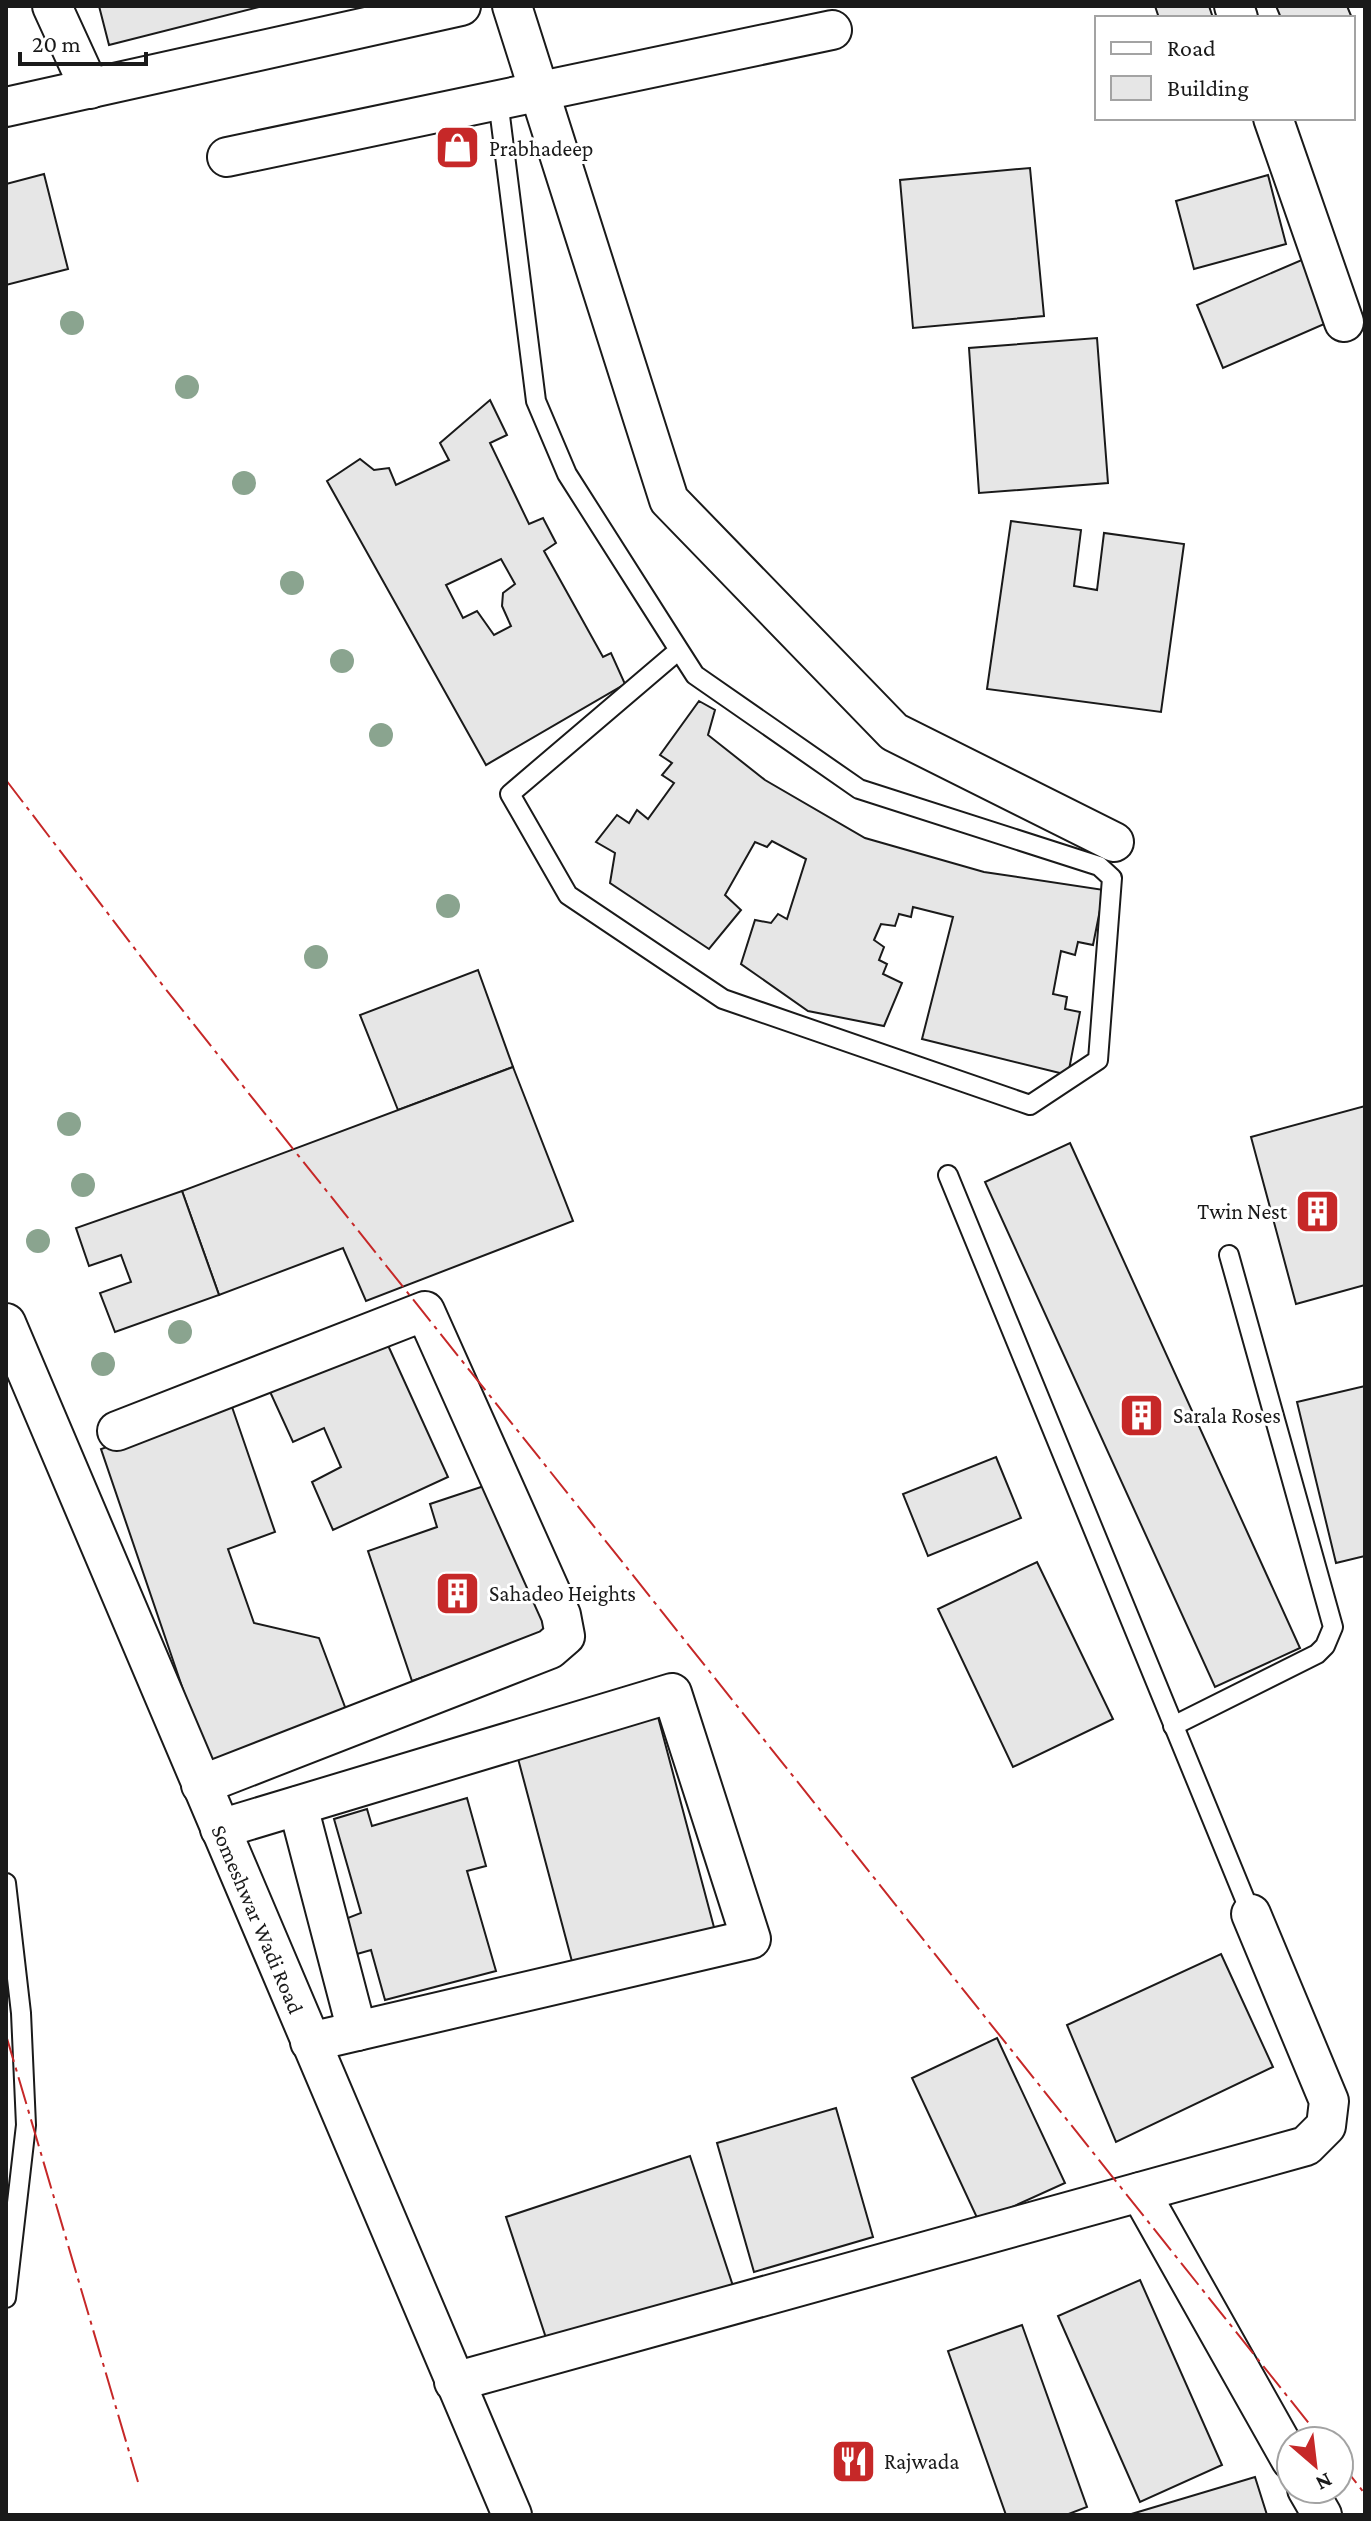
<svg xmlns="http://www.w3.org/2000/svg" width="1371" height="2521" font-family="'Crimson Pro',serif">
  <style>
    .building { fill: #e6e6e6; stroke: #1a1a1a; stroke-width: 2; fill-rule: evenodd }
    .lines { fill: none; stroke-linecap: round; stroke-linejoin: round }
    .lane-casing { stroke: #1a1a1a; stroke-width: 22 }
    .street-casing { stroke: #1a1a1a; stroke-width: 42 }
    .lane { stroke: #fff; stroke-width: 18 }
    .street { stroke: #fff; stroke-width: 38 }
    .power { stroke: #c62828; stroke-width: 2; stroke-dasharray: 28 6 4 6; stroke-linecap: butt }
    .tree { fill: #8aa48f }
    .labels { text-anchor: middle; stroke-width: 6; stroke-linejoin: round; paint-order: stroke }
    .poi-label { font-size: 22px; fill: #1a1a1a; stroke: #fff; text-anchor: start }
    .street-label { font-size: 22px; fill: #1a1a1a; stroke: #fff }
  </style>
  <rect width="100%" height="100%" fill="#fff"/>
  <!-- building -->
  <g class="building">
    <path d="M99,6H263L109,45Z"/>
    <path d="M1155,6H1209L1213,18H1159Z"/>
    <path d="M1276,6H1347L1352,18H1281Z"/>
    <path d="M1030,168L1044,316L913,328L900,180Z"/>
    <path d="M44,174L68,269L6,285V184Z"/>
    <path d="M1268,175L1286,244L1194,269L1176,201Z"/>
    <path d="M1311,256L1338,318L1223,368L1197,305Z"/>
    <path d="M1097,338L1108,483L979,493L969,348Z"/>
    <path d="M490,400L507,435L490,443L529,524L543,518L556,543L544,551L603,657L611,653L625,684L486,765L327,481L360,459L374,470L389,468L396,485L449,460L440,443ZM501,559L515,584L503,593L502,606L511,626L494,635L477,611L463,618L446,585Z"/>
    <path d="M1011,521L1081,530L1074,586L1097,590L1104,533L1184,544L1161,712L987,689Z"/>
    <path d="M699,701L715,710L708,735L765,780L865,838L984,872L1104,890L1093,945L1078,942L1075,955L1061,951L1053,994L1067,997L1065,1009L1080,1012L1068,1075L922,1039L953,917L913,907L911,917L899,914L895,926L881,924L874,940L884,947L879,960L887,964L883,974L902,983L884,1026L808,1011L741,964L755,920L771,923L778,914L787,919L806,859L772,841L767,847L755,842L725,895L741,910L709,949L610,883L615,853L596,842L617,815L629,823L637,810L648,819L674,783L662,775L672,763L660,755Z"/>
    <path d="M478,970L513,1067L398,1110L360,1015Z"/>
    <path d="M513,1067L573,1221L366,1301L343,1248L219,1295L182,1191Z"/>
    <path d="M1365,1106V1285L1296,1304L1251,1137Z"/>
    <path d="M1070,1143L1300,1648L1215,1687L985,1182Z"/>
    <path d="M182,1191L219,1295L115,1332L100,1293L131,1282L121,1255L89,1266L76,1228Z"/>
    <path d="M381,1330L448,1477L333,1530L312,1482L341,1467L324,1428L293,1442L266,1383Z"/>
    <path d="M1365,1386V1556L1336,1563L1297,1402Z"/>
    <path d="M231,1404L275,1532L228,1549L254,1623L319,1638L348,1715L208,1763L101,1449Z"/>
    <path d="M996,1457L1021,1518L928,1556L903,1494Z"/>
    <path d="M496,1482L547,1635L412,1681L368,1551L437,1527L430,1504Z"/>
    <path d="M1037,1562L1113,1719L1013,1767L938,1609Z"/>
    <path d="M657,1713L715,1931L574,1969L516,1751Z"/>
    <path d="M467,1798L486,1866L467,1871L496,1971L385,2000L371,1950L350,1956L340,1921L361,1913L334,1819L367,1809L372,1826Z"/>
    <path d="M1221,1954L1273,2067L1116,2142L1067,2025Z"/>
    <path d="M997,2038L1065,2183L979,2222L912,2078Z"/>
    <path d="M836,2108L873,2237L754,2272L717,2143Z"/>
    <path d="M690,2156L734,2289L550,2350L506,2217Z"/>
    <path d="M1140,2280L1222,2465L1140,2502L1058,2316Z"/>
    <path d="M1022,2325L1087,2507L1066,2515H1006L948,2351Z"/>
    <path d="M1255,2477L1267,2515H1128Z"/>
  </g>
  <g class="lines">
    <defs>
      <g id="lane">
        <path d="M498,100L536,401L567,474L679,650L695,675L859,789L1099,866L1112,878L1098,1060L1030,1105L723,999L568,895L510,794L679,650"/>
        <path d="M948,1175L1251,1914"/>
        <path d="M1173,1726L1317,1654L1325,1646L1333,1627L1229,1255"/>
        <path d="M6,1883L21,2013L26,2125L6,2298"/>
      </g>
      <g id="street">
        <path d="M52,6L90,89"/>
        <path d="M512,6L669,500L894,732L1114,842"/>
        <path d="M1234,6L1238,18"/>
        <path d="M6,107L461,6"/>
        <path d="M1273,118L1344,322"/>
        <path d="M227,157L832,30"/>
        <path d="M6,1323L512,2515"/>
        <path d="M117,1431L425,1311L561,1615L565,1636L550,1649L201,1785"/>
        <path d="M298,1806L357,2031"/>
        <path d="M220,1829L672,1693L751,1939L310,2042"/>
        <path d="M1140,2192L1291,2460"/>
        <path d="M454,2382L1306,2146L1326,2126L1329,2101L1251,1914"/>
        <path d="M1307,2489L1322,2515"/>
      </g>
    </defs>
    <!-- lane casing -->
    <use href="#lane" class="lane-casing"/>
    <!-- street casing -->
    <use href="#street" class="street-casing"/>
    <!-- lane -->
    <use href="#lane" class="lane"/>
    <!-- street -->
    <use href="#street" class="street"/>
    <!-- power -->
    <g class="power">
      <path d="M6,780L164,987L1323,2441"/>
      <path d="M6,2035L138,2482"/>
      <path d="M1339,2461L1365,2494"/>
    </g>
  </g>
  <!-- trees -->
  <g class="tree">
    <circle cx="72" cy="323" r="12"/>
    <circle cx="187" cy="387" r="12"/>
    <circle cx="244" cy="483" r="12"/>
    <circle cx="292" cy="583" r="12"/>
    <circle cx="342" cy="661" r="12"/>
    <circle cx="381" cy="735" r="12"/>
    <circle cx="448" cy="906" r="12"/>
    <circle cx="316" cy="957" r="12"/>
    <circle cx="69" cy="1124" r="12"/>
    <circle cx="83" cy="1185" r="12"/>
    <circle cx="38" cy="1241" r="12"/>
    <circle cx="180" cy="1332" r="12"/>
    <circle cx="103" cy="1364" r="12"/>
  </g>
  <!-- icons -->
  <defs>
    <symbol id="shop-square" viewBox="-11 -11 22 22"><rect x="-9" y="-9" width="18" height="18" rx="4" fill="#c62828" stroke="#fff"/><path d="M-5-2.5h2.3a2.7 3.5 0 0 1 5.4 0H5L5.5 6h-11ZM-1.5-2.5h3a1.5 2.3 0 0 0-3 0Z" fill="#fff"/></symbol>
    <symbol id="building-square" viewBox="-11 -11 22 22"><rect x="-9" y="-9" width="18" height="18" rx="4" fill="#c62828" stroke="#fff"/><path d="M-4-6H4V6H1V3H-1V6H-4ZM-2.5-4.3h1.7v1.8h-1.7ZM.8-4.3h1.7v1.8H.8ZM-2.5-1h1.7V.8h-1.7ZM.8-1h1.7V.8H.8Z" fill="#fff"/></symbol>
    <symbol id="restaurant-square" viewBox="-11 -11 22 22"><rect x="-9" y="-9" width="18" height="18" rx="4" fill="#c62828" stroke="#fff"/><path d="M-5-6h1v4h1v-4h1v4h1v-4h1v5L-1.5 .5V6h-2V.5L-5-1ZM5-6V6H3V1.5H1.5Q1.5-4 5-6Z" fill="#fff"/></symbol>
  </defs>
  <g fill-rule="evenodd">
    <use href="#shop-square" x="432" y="122" width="51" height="51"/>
    <use href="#building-square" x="1292" y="1186" width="51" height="51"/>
    <use href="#building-square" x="1116" y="1390" width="51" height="51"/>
    <use href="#building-square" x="432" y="1568" width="51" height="51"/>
    <use href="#restaurant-square" x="828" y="2436" width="51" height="51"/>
  </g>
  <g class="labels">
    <!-- poi labels -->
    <g class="poi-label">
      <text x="489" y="156">Prabhadeep</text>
      <text x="1287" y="1219" text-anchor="end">Twin Nest</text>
      <text x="1173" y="1423">Sarala Roses</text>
      <text x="489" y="1601">Sahadeo Heights</text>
      <text x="884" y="2469">Rajwada</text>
    </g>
    <!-- street labels -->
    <g class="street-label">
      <text transform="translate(258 1919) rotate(67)" y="8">Someshwar Wadi Road</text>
    </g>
  </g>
  <!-- border -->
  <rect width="1371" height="2521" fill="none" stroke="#1a1a1a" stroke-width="16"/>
  <!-- legend -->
  <rect x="1095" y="16" width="260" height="104" fill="#ffffff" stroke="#a3a3a3" stroke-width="2"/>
  <rect x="1111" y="42" width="40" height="12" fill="#ffffff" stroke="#a3a3a3" stroke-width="2"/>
  <text x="1167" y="56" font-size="24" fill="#1a1a1a">Road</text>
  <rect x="1111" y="76" width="40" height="24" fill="#e6e6e6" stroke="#a3a3a3" stroke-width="2"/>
  <text x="1167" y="96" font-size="24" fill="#1a1a1a">Building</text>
  <!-- north arrow -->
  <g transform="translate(1315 2465) rotate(152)"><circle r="38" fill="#ffffff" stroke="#a3a3a3" stroke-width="2"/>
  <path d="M0-6L14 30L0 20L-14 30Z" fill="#c62828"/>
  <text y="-12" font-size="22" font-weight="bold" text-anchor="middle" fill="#1a1a1a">N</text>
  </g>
  <!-- scale -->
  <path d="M20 52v12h126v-12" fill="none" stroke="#1a1a1a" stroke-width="4"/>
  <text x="32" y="52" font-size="24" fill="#1a1a1a" stroke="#ffffff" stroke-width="6" paint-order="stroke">20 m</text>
</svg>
